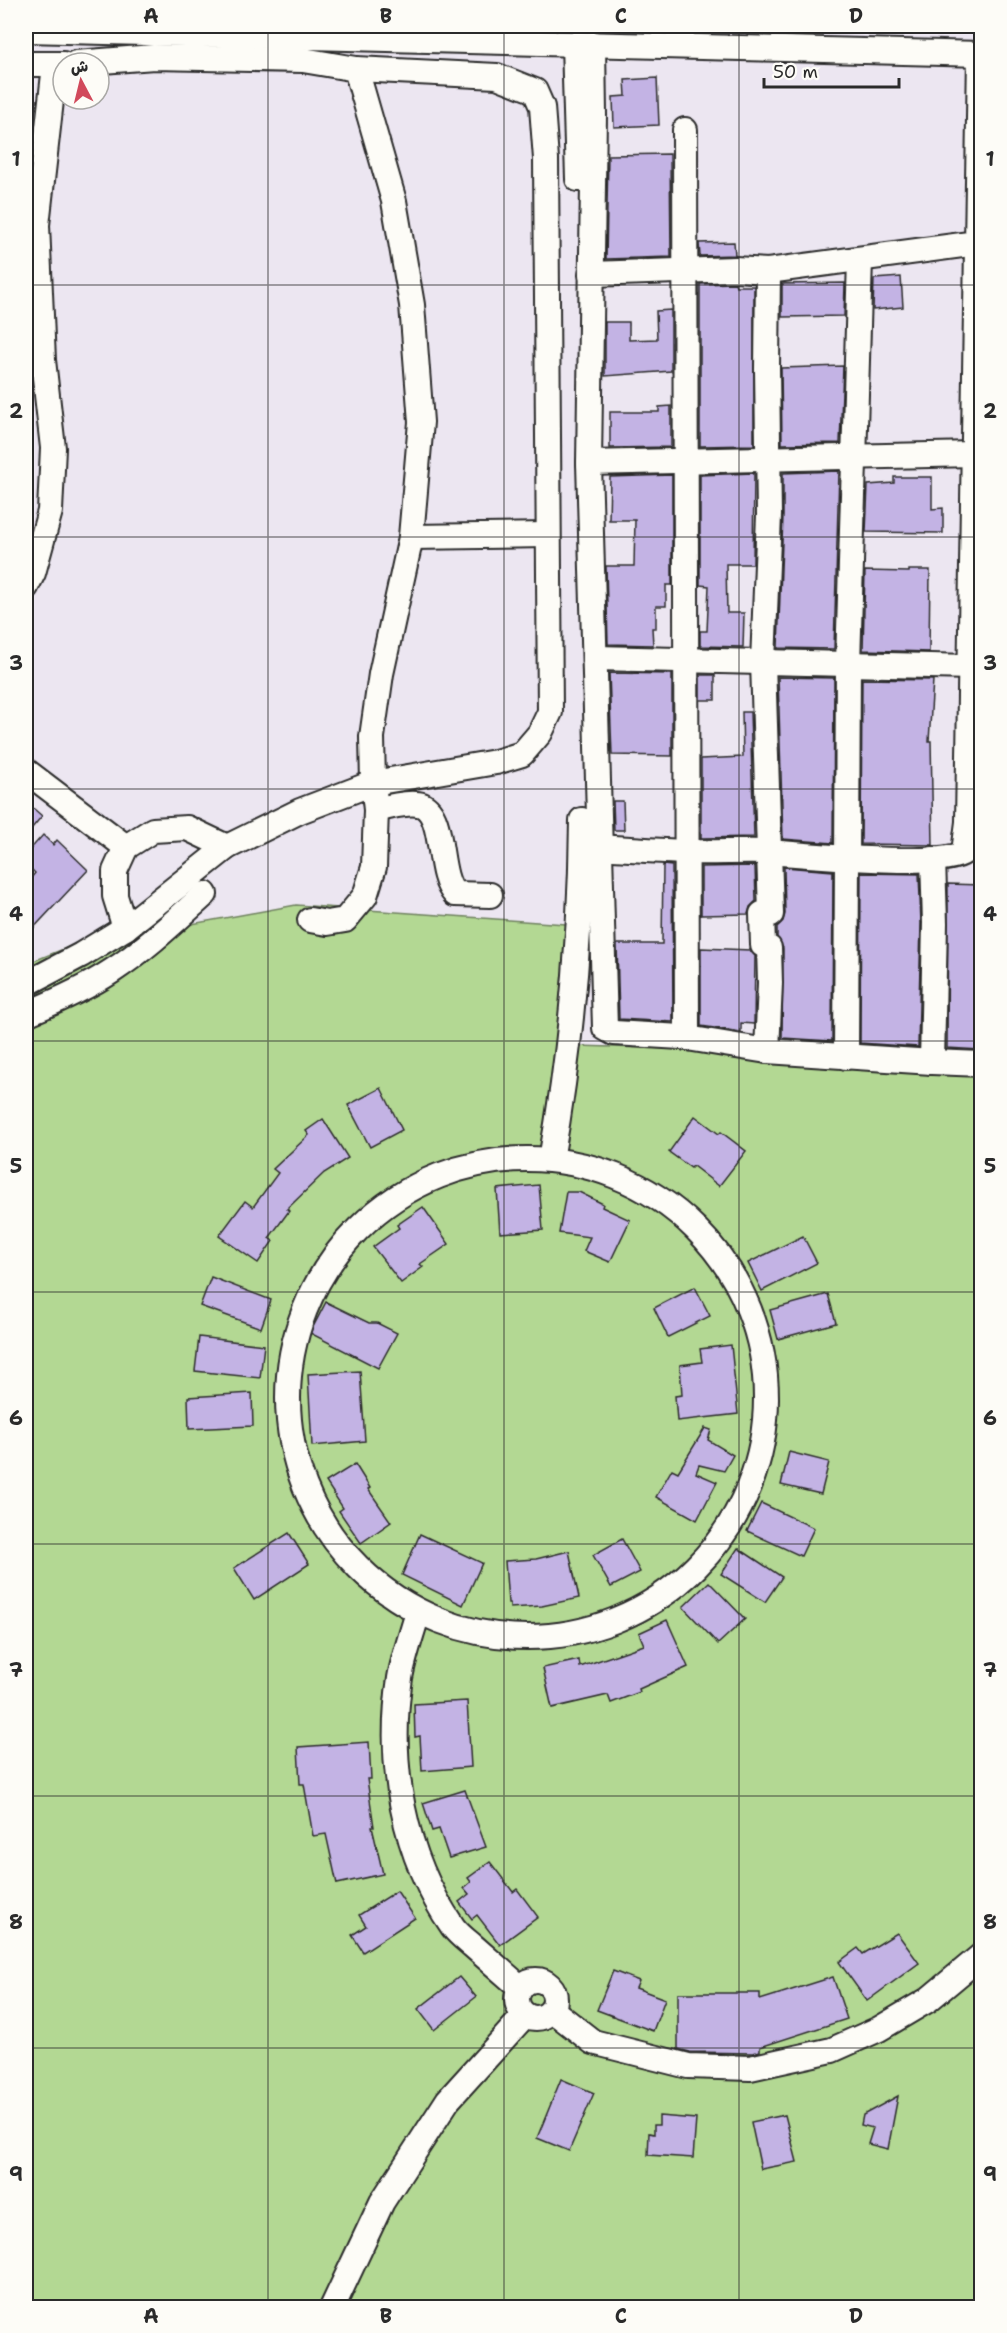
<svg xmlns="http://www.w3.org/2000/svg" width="1007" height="2333" font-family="'Shantell Sans','Playpen Sans Arabic',sans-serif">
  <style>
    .green { fill: #b3d893; stroke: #6f825f; stroke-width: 1.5 }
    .building { fill: #c3b3e4; stroke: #2b2b2b; stroke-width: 1.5 }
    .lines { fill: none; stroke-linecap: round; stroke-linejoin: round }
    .minor-casing { stroke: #2b2b2b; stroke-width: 28 }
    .minor { stroke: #fdfcf7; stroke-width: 24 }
    .grid { fill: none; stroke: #2b2b2b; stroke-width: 1.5; stroke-opacity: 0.55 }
    .neatline { fill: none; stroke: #2b2b2b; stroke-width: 2 }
    .grid-label { font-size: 20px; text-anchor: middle; font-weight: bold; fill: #2b2b2b }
  </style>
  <rect width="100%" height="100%" fill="#ece6f1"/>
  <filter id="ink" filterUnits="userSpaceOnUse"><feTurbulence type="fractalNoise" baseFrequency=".0167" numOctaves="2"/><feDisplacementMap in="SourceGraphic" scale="12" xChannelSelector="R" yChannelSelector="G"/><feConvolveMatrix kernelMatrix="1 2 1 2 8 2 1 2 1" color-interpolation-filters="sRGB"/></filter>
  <g filter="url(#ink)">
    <!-- green -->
    <path class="green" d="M296,905L580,925L577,1046L680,1049L981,1073V2307L26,2308V964L71,946Z"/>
    <!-- building -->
    <g class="building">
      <path d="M657,78L659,125L614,127L613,97L626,96L625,80Z"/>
      <path d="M670,154L671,257L606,259L608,155Z"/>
      <path d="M734,242L735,255L700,256L699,243Z"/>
      <path d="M901,277L903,307L873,310L874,279Z"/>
      <path d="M735,283L736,286H754V445L700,446V284Z"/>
      <path d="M845,283L844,316L782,317V284Z"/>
      <path d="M671,310V371L605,376V322H629V340L657,339L656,311Z"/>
      <path d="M843,366L840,443L782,444L781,368Z"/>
      <path d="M671,406V447L610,448V412H659V407Z"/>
      <path d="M839,471L834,649L778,648L783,516V473Z"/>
      <path d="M754,473L753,564H726L727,613H744L743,647L700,646V631H707L709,586L700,585V475Z"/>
      <path d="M672,475V585H666V606H656V628H652L653,645L608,644L606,566H634L635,520H609L610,477Z"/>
      <path d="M894,477H932V509L943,508V533L866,532L868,485L894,483Z"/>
      <path d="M909,570H930L929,652L863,650L865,571L909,572Z"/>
      <path d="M609,673L672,674V756L612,755Z"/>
      <rect x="700" y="675" width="15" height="25"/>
      <path d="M778,677L834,678L833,843L783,839Z"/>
      <path d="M862,679L933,680L929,741H931L933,845L861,844Z"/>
      <path d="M742,712H750L754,837L701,838V759L743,757Z"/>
      <path d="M613,801H623L624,830H614Z"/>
      <path d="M26,802L42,816L26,835Z"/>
      <path d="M43,835L53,845L57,840L88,870L26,936V884L35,873L26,864V854Z"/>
      <path d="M663,865L672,866L673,1022L619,1019L617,944H662Z"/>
      <path d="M755,866L756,901L750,907L748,914L701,915V867Z"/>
      <path d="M784,867L833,871L832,1041L782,1038L783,948L777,937V927L783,921L785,914Z"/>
      <path d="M861,873L919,874L921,923L918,1047L860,1043Z"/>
      <path d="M948,884L981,885V1050L947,1048Z"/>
      <path d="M701,948L750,950L755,956L754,1024L741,1023V1032L701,1026Z"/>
      <path d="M381,1088L402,1130L370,1147L348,1105Z"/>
      <path d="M695,1116L719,1134L721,1132L746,1151L719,1186L693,1166L691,1168L669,1152Z"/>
      <path d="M323,1119L348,1158L324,1173L287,1209L289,1211L269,1238L273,1241L258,1263L219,1236L245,1201L253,1207L278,1173L273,1169L309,1135L306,1131Z"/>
      <path d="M539,1185L543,1230L500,1233L497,1189Z"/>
      <path d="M566,1192H579L603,1204L602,1207L630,1220L610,1262L584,1251L590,1237L559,1233Z"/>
      <path d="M423,1207L449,1244L420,1264L423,1267L401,1283L373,1247L399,1228L397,1225Z"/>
      <path d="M803,1236L817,1263L762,1291L748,1263Z"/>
      <path d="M211,1277L271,1300L261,1328L200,1306Z"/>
      <path d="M695,1287L710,1316L668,1337L654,1308Z"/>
      <path d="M828,1294L836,1323L778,1339L770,1310Z"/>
      <path d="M326,1302L369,1323H377L397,1333L378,1368L310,1333Z"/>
      <path d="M199,1337L264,1345L260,1378L195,1371Z"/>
      <path d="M731,1345L738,1414L677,1421L675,1396L682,1395L680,1365L702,1362L700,1349Z"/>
      <path d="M360,1371L365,1441L312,1446L308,1374Z"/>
      <path d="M252,1393L253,1426L189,1429L188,1397Z"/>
      <path d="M705,1428L711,1430L708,1440L733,1455L724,1471L699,1465L696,1473L717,1482L697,1520L656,1497L672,1469L678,1472Z"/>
      <path d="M789,1452L829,1462L821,1494L781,1485Z"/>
      <path d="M355,1464L370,1488L368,1489L391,1522L361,1543L339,1511L343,1508L326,1482Z"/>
      <path d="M761,1503L814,1528L801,1556L747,1531Z"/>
      <path d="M289,1533L309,1564L254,1600L234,1568Z"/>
      <path d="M420,1534L482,1563L463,1605L402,1575Z"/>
      <path d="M622,1539L640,1572L611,1587L593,1555Z"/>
      <path d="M738,1548L782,1577L765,1602L721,1574Z"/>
      <path d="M569,1551L579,1598L542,1606L510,1608V1603H508L505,1561L536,1559Z"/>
      <path d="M709,1582L745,1619L718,1644L683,1607Z"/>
      <path d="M667,1620L688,1667L639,1689L640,1692L611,1703L608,1695L552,1708L543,1668L579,1660L580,1667L644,1645L639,1633Z"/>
      <path d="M467,1701L471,1767L422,1771L420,1736L415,1737L414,1704Z"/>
      <path d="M369,1742L371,1779H367L374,1827H372L383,1874L337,1884L326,1834L313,1836L304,1784H300L298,1747Z"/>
      <path d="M465,1790L486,1847L449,1858L439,1829L432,1831L423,1803Z"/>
      <path d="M490,1862L513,1892L517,1889L538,1917L500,1945L477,1915L472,1919L459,1902L469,1894L464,1888L471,1882L468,1878Z"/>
      <path d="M397,1891L415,1918L363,1952L352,1935L366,1926L359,1915Z"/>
      <path d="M897,1933L919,1963L867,2001L839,1962L858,1948L863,1954Z"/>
      <path d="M613,1971L639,1981L636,1988L665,1999L653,2031L597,2010Z"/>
      <path d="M459,1977L476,1997L434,2030L418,2009Z"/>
      <path d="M833,1977L847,2019L760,2047V2051L753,2053L690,2052L678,2049V1993H760V2000Z"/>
      <path d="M561,2079L594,2093L569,2151L537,2138Z"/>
      <path d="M898,2096L888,2149L868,2144L873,2128L861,2125L863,2115Z"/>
      <path d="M785,2115L797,2162L761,2169L751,2122Z"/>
      <path d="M659,2116L696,2119L693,2158L648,2155L649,2133L654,2134V2125H659Z"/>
    </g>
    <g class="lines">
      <defs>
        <g id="minor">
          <path d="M26,30L982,54"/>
          <path d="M574,44L578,179"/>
          <path d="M593,44L594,115L589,463L605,1028L614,1033L681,1037L767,1051L932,1062L935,923L933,859"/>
          <path d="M76,63L154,57L303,60L356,69L394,201L412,305L421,422L411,537L381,674L372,737L373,783L376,810L374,867L365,896L345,920L327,923L310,920"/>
          <path d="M26,64H63"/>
          <path d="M685,130L687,1038"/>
          <path d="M591,274L735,269L768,271L977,243"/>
          <path d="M589,463L974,454"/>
          <path d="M411,537L547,535"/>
          <path d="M26,587L33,573L50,511L53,448L43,360L37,225L55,65"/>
          <path d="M596,658L971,667"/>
          <path d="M26,771L126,847"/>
          <path d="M376,810C387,807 411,801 422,805C446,816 436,875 455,894L490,895"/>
          <path d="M599,847C628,849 657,851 686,852C713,853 741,851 768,852C802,854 943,869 964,852L968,822L980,54"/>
          <path d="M125,928L115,896V871L126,847L153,830L187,828L227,847"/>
          <path d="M26,984L81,955L125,928L227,847L300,811L373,783L496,762L522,754L540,733L550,712L546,159L542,107L535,91L497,76L356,69"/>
          <path d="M26,1014C55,1002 85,989 112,971C146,949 175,921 205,894"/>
          <path d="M767,1051L770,983L769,948L763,945L762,914H771L763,662L769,515L767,369L768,271"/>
          <path d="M846,1057L848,664L860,259"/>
          <path d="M932,1062L982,1064"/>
          <circle cx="527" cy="1398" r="239"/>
          <path d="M551,1160C571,1048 581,934 582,820"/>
          <path d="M418,1612C412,1634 404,1655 400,1678C387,1764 403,1855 453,1927C458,1934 466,1940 473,1946C489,1960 505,1974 521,1988"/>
          <circle cx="536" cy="1999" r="19"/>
          <path d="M552,2010L593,2042L688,2066L750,2068L832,2050L879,2029L928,2000L982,1955"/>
          <path d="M332,2308L382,2202L448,2100L525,2015"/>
        </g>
      </defs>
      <!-- minor casing -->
      <use href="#minor" class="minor-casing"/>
      <!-- minor -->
      <use href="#minor" class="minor"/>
    </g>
  </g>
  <!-- grid -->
  <path class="grid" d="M268,26V2308M504,26V2308M739,26V2308M26,285H982M26,537H982M26,789H982M26,1041H982M26,1292H982M26,1544H982M26,1796H982M26,2048H982"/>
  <!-- margin -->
  <rect width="1007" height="2333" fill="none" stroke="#fdfcf7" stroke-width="66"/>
  <!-- north arrow -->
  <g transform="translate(81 81) rotate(353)"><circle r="28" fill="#fdfcf7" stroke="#a9a8a5" stroke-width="1.5"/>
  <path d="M0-4.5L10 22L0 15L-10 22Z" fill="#d1495b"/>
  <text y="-9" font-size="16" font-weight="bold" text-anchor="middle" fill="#2b2b2b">ش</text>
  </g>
  <!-- scale -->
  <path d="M764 78v9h135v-9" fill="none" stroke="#2b2b2b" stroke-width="3"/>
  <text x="773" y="78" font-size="18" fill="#2b2b2b" stroke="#fdfcf7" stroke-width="4.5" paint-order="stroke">50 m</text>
  <rect x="33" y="33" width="941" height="2267" class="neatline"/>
  <g class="grid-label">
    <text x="151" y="23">A</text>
    <text x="386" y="23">B</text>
    <text x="621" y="23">C</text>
    <text x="856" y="23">D</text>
    <text x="16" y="166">1</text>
    <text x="990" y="166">1</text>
    <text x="16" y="418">2</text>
    <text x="990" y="418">2</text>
    <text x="16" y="670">3</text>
    <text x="990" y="670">3</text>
    <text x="16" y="921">4</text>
    <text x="990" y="921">4</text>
    <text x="16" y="1173">5</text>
    <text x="990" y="1173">5</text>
    <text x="16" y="1425">6</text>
    <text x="990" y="1425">6</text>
    <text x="16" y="1677">7</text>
    <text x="990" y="1677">7</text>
    <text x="16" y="1929">8</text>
    <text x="990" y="1929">8</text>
    <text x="16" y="2181">9</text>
    <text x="990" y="2181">9</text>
    <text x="151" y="2323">A</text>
    <text x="386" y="2323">B</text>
    <text x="621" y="2323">C</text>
    <text x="856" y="2323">D</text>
  </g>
</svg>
